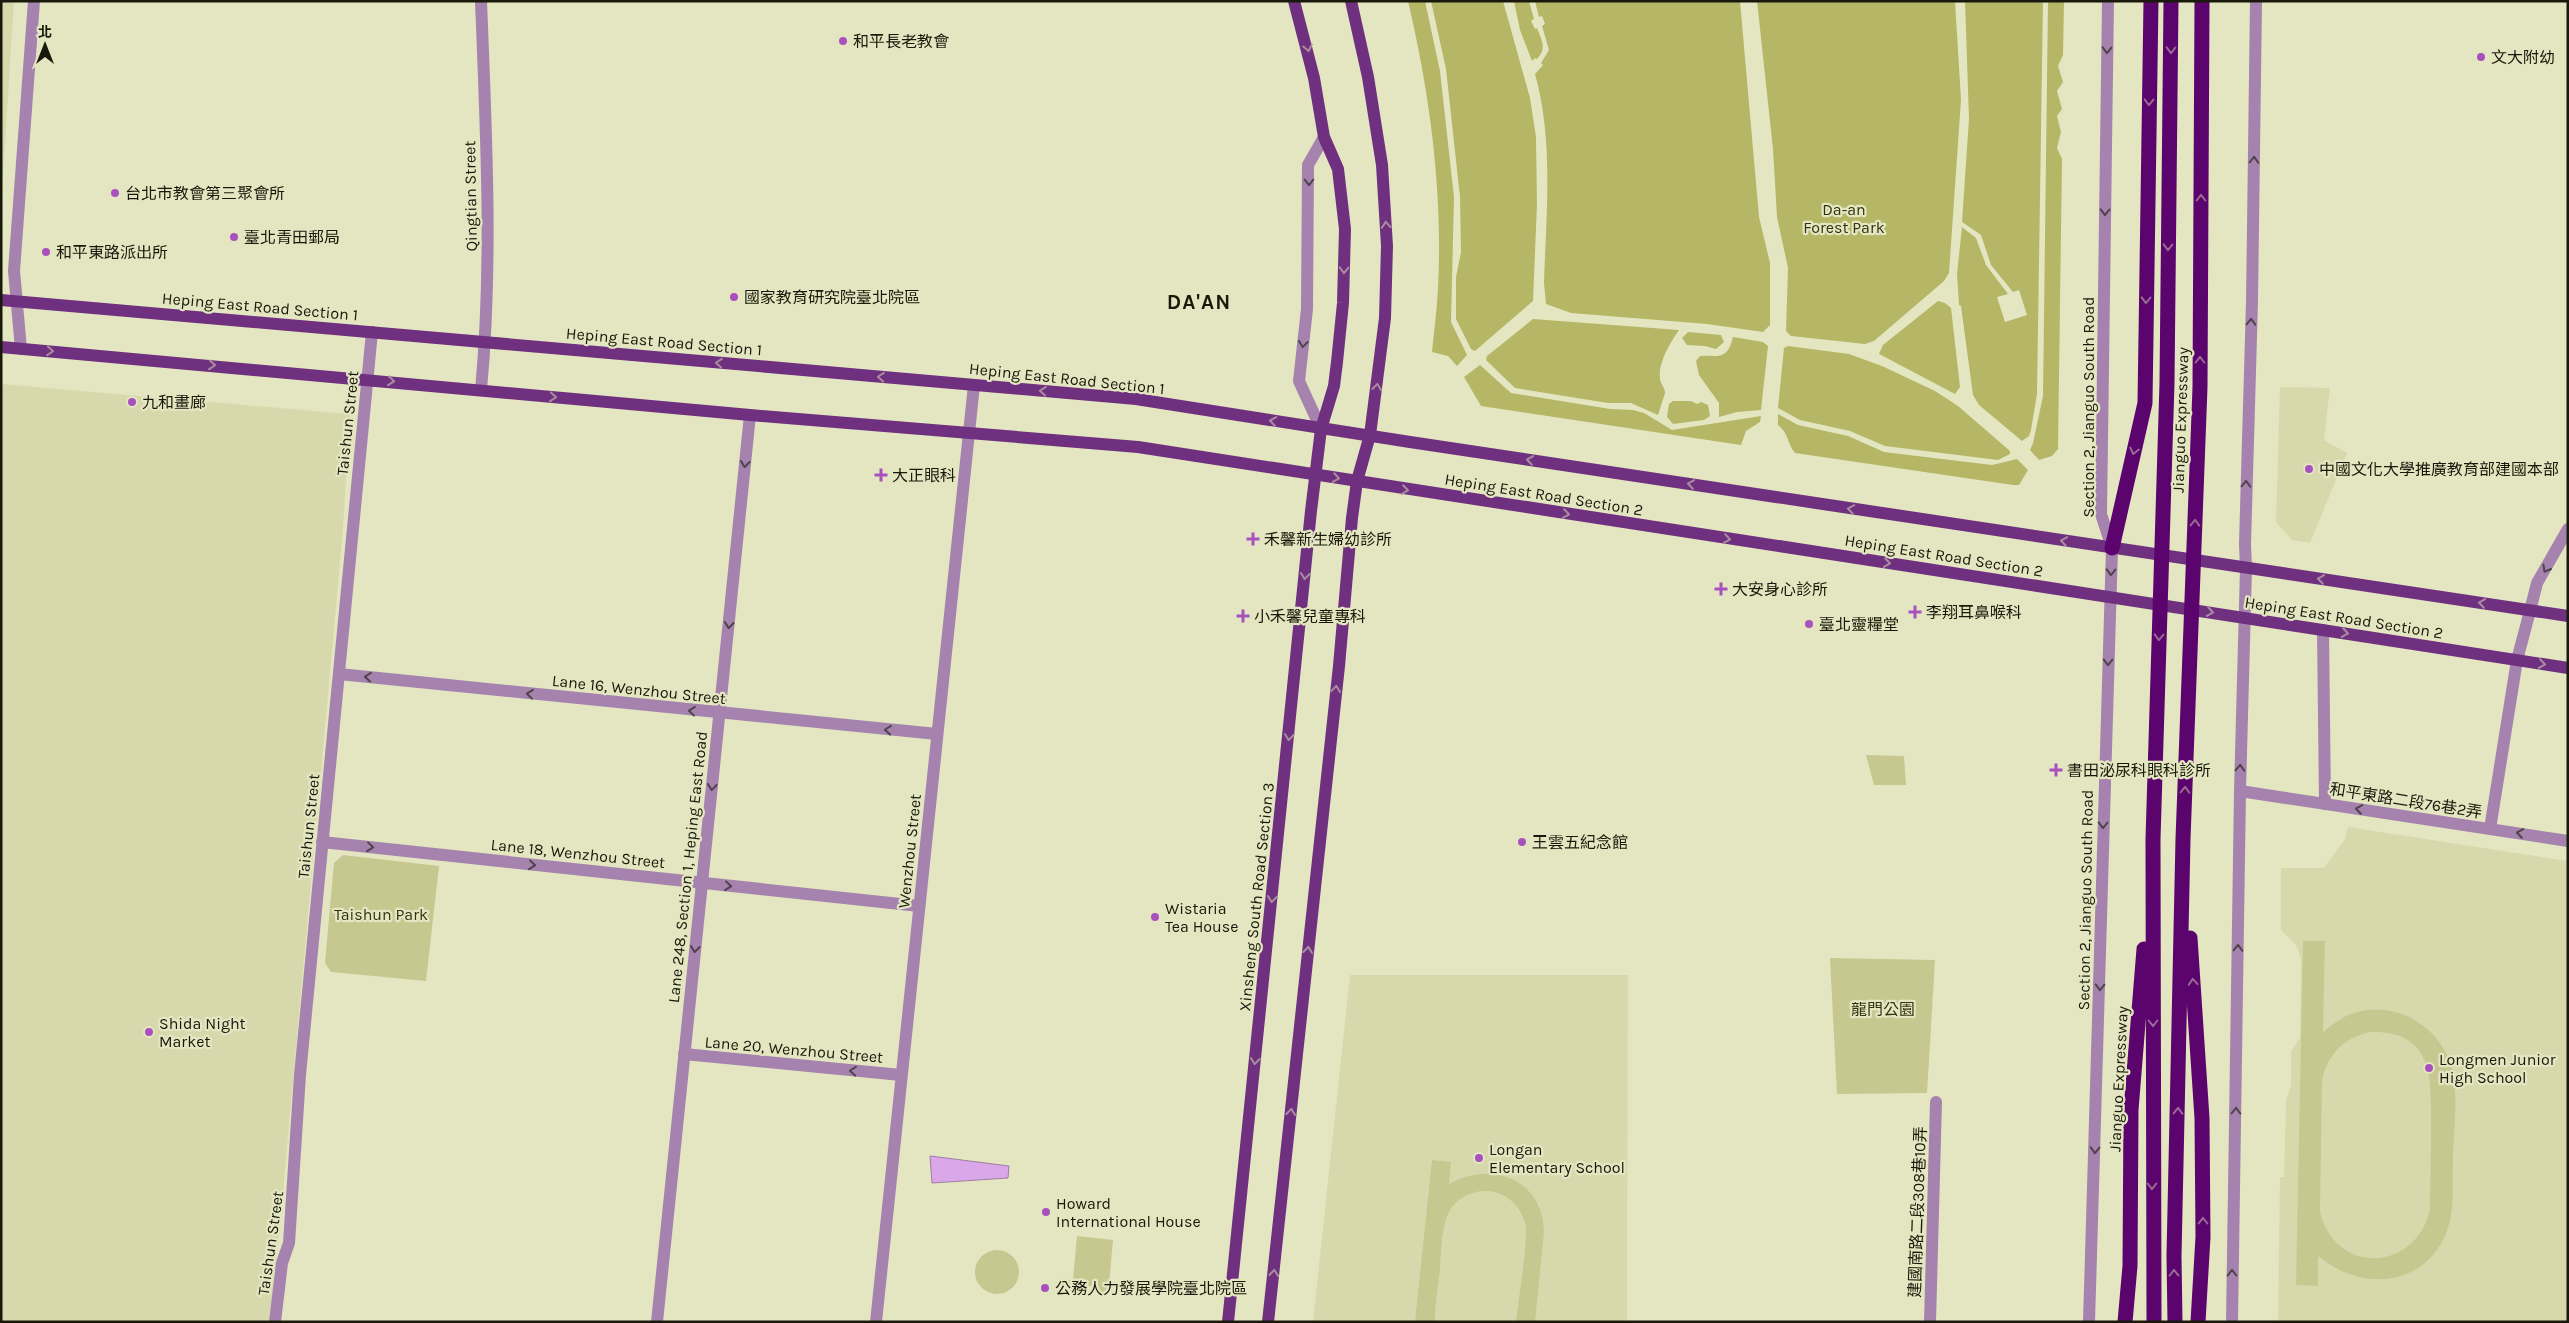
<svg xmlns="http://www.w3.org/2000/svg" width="2569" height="1323" font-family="Karla,'Noto Sans TC',sans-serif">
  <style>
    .built { fill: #d7d9ad }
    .green { fill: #c6c890; fill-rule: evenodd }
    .forest { fill: #b5b767 }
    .water { fill: #daa8e8; stroke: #a07da6 }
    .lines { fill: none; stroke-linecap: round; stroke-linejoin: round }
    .minor { stroke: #a583ae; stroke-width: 12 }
    .major { stroke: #6f317f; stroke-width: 12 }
    .highway { stroke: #5b046d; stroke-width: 15 }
    .oneway { stroke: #aa8ca0 }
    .oneway2 { stroke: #50434c }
    .oneway3 { stroke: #996a93 }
    .poi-dot { fill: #a851be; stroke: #e4e6c1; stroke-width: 2 }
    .labels { text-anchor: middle; stroke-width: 4.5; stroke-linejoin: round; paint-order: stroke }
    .poi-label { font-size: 16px; fill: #18190b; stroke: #e4e6c1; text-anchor: start }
    .street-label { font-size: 16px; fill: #18190b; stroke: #e4e6c1 }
    .park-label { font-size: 16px; fill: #32330f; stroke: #e4e6c1 }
    .district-label { font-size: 21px; font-weight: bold; letter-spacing: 1px; fill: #18190b; stroke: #e4e6c1 }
  </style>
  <rect width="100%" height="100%" fill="#e4e6c1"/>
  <!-- built -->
  <g class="built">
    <path d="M1,1H14L1,206Z"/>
    <path d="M1,384L350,414L343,529L279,1236L269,1322H1Z"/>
    <path d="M2280,387L2330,388L2324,440L2347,453L2310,543L2292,540L2276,522Z"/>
    <path d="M2348,827L2568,861V1322H2278L2280,1177H2284L2286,1100L2291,1085V1051L2300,1038L2301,959L2296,945L2281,930V868H2324L2345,839Z"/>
    <path d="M1350,975H1628L1627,1322H1313Z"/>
  </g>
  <!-- green -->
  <g class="green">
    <path d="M1866,755L1904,756L1906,785H1874Z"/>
    <path d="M343,855L439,866L426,981L331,972L325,963L334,863Z"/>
    <path d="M2303,941H2325L2323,1032C2332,1025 2340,1018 2351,1014C2394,998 2441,1026 2452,1069C2459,1094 2453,1133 2453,1159C2452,1183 2455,1209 2447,1231C2425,1288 2361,1292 2318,1256V1286L2296,1285ZM2370,1032C2437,1030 2431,1084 2431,1132C2431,1158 2430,1184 2430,1210C2415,1272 2336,1276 2320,1212L2322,1081C2327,1055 2343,1038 2370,1032Z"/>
    <path d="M1830,958L1935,960L1927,1093L1837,1094Z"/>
    <path d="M1432,1160L1451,1162L1449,1184C1492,1160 1542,1179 1544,1231L1535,1322H1516C1518,1300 1529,1241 1525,1223C1521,1209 1512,1198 1498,1193C1475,1186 1450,1199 1445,1223C1441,1237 1441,1254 1440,1269C1438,1286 1435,1304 1435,1322H1415Z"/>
    <path d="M1077,1236L1113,1240L1108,1295L1098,1294L1099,1287L1058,1283V1279L1073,1280Z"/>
    <circle cx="997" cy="1272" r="22"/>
  </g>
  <!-- forest -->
  <g class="forest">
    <path d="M1408,1H1425L1440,71L1454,197L1451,322L1467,355L1457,366L1448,356L1432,352C1434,331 1437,309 1438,288C1443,191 1430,95 1408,1Z"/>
    <path d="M1431,1H1503L1530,98L1536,137L1537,204L1533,301L1475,351L1471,349L1456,319V277L1461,252L1460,197L1446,69Z"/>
    <path d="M1514,1H1529L1534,19L1531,21L1535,29L1537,28C1542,41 1547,48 1537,59L1535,58L1532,61L1520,30Z"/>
    <path d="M1535,1H1740L1759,217L1770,263V325L1763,332L1707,324L1571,313L1546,304L1544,283C1546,214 1554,142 1535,74L1543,65L1541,63L1549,50L1542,26L1545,24L1542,16L1539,17Z"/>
    <path d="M1757,1H1955L1961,100L1949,273L1944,281L1874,341L1865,344L1791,336L1786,331L1788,268L1777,217L1773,149Z"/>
    <path d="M1965,1H2043L2037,394L2031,430L2029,436L2022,441L1979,405L1973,395L1961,306L1959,305L1957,274L1962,227L1976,238L1986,265L2008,294L1997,297L2005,322L2027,315L2019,290L2013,292L1991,265L1981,235L1962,222L1969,119Z"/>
    <path d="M2048,1H2064L2063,55L2058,66L2063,82L2057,91L2062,109L2057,116L2061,132L2057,148L2062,159L2058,449L2052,456L2039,460L2030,450L2033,443L2043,396Z"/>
    <path d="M1938,301L1945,303L1951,308L1960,387L1955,394L1879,354L1883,345Z"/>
    <path d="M1533,319L1679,330C1670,343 1658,363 1660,378C1660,384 1665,387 1665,393L1658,415L1631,403H1608L1515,388L1486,360L1487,356Z"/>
    <path d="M1688,332L1721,335L1724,342L1716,349L1705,346L1687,345L1682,338Z"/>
    <path d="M1733,337L1763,342L1768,346L1761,410L1737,412L1719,417V403L1699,375L1696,361L1700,356C1719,355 1727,361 1733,337Z"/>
    <path d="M1788,346L1849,354L1882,366L1935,391L1958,406L2010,451V454L1998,460L1885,446L1850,431L1800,420L1778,408L1784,348Z"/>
    <path d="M1480,365L1511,393L1610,409L1633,410L1644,413L1672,430L1761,416L1760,422L1746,431L1741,445L1481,406L1464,377Z"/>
    <path d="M1673,401H1691L1697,404L1701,402L1708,405L1710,416L1704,420L1673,424L1667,417L1669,404Z"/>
    <path d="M1778,414L1798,425L1848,436L1884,452L1992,465L2017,459L2028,470L2019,485H2013L1795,453C1787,444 1789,433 1778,425Z"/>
  </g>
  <!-- water -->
  <path class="water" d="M930,1156L1009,1166L1008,1178L932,1183Z"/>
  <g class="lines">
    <!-- minor -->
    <g class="minor">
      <path d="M21,349L14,271L34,1"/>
      <path d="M481,390C493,261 486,131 481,1"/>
      <path d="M1321,429L1299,381L1307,309L1308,165L1324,137"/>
      <path d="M2323,630L2325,804"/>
      <path d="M339,674L937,734"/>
      <path d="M2240,791L2568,841"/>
      <path d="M2490,829L2517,660L2530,611L2537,583L2568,529"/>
      <path d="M322,842L919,906"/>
      <path d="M684,1054L901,1075"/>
      <path d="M275,1322L282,1263L289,1243L300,1075L372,332"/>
      <path d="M657,1322L750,415"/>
      <path d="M876,1322L974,385"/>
      <path d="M1930,1322L1936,1102"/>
      <path d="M2089,1322L2112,548L2101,514L2108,1"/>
      <path d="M2232,1322L2240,791L2246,568L2245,544L2252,302L2256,1"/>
    </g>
    <!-- major -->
    <g class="major">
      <path d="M1,300L1136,399L1410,442L2568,616"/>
      <path d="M1,347L750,415L1138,447L2568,668"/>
      <path d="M1228,1322L1311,511L1321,429L1334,386L1337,362L1343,303L1345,229L1338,169L1324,137L1314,78L1294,1"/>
      <path d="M1268,1322L1339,666L1352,518L1357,481L1370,435L1385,318L1387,246L1382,165L1368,77L1351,1"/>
    </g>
    <!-- highway -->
    <g class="highway">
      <path d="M2112,548L2145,403L2151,1"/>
      <path d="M2190,938L2202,1118L2203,1237L2198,1322"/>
      <path d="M2125,1322L2130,1266L2131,1110L2144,949"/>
      <path d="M2154,1322L2153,839L2167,383L2171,1"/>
      <path d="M2175,1322L2174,1256L2183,839L2200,387L2202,1"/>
    </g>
  </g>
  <!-- one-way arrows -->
  <defs><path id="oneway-chevron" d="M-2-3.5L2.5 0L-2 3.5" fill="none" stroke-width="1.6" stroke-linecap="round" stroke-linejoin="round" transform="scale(1.25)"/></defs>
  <g class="oneway">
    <use href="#oneway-chevron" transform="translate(1308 48) rotate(78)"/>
    <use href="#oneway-chevron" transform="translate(1386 225) rotate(-94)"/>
    <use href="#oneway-chevron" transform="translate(1344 270) rotate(91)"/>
    <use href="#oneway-chevron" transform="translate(50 351) rotate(5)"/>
    <use href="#oneway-chevron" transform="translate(719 363) rotate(-175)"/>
    <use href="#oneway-chevron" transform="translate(212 365) rotate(5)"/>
    <use href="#oneway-chevron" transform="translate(881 377) rotate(-175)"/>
    <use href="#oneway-chevron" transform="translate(391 381) rotate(6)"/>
    <use href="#oneway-chevron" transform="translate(1377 387) rotate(-83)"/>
    <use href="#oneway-chevron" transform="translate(1043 391) rotate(-175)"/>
    <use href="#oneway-chevron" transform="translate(553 397) rotate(5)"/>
    <use href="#oneway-chevron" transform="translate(1273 421) rotate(-171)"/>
    <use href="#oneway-chevron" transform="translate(1530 460) rotate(-171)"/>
    <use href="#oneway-chevron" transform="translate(1336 478) rotate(9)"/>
    <use href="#oneway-chevron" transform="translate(1691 484) rotate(-171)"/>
    <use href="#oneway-chevron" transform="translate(1405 490) rotate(9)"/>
    <use href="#oneway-chevron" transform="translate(1851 509) rotate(-171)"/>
    <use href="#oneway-chevron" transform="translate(1566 514) rotate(9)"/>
    <use href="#oneway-chevron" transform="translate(1727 539) rotate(9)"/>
    <use href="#oneway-chevron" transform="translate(2064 541) rotate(-171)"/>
    <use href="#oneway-chevron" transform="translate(1887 563) rotate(9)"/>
    <use href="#oneway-chevron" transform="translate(1305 576) rotate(96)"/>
    <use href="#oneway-chevron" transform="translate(2321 579) rotate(-172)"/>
    <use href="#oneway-chevron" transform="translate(2482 603) rotate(-172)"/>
    <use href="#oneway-chevron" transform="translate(2210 612) rotate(9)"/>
    <use href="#oneway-chevron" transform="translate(2345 633) rotate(9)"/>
    <use href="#oneway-chevron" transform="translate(2542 664) rotate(8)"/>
    <use href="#oneway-chevron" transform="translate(1336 689) rotate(-84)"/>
    <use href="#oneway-chevron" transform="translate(1289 737) rotate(96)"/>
    <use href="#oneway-chevron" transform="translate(1272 899) rotate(96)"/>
    <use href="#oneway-chevron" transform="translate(1308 950) rotate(-84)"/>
    <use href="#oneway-chevron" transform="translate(1255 1061) rotate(96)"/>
    <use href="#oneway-chevron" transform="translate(1291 1112) rotate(-84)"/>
    <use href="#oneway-chevron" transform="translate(1274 1273) rotate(-84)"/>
  </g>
  <g class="oneway2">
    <use href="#oneway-chevron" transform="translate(2107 50) rotate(91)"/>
    <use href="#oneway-chevron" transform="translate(2254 160) rotate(-89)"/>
    <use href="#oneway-chevron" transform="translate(1309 182) rotate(90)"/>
    <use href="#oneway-chevron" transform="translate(2105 212) rotate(91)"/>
    <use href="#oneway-chevron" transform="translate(2251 322) rotate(-88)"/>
    <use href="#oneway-chevron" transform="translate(1303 344) rotate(97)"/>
    <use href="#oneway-chevron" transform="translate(745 464) rotate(96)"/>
    <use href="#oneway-chevron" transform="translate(2246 484) rotate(-88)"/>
    <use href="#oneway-chevron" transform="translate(2546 569) rotate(120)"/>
    <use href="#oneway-chevron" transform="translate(2111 572) rotate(92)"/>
    <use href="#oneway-chevron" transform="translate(729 625) rotate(96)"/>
    <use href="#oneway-chevron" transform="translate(2108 662) rotate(92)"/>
    <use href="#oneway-chevron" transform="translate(368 677) rotate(-175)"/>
    <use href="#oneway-chevron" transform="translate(530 694) rotate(-174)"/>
    <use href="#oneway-chevron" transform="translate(692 711) rotate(-174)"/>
    <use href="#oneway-chevron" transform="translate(888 730) rotate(-175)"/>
    <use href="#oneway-chevron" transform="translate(2240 768) rotate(-88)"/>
    <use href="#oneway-chevron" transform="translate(712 787) rotate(96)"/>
    <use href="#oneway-chevron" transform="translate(2359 809) rotate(-171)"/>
    <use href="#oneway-chevron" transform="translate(2103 825) rotate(91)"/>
    <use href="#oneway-chevron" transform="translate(2520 833) rotate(-171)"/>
    <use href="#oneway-chevron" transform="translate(370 847) rotate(6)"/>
    <use href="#oneway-chevron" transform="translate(532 865) rotate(6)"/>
    <use href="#oneway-chevron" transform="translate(728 886) rotate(6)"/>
    <use href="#oneway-chevron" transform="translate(2238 948) rotate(-89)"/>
    <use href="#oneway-chevron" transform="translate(695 949) rotate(96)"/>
    <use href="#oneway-chevron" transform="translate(2100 987) rotate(92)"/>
    <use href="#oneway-chevron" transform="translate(853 1071) rotate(-175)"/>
    <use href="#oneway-chevron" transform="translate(2236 1111) rotate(-88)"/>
    <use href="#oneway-chevron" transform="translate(2095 1150) rotate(92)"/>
    <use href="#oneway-chevron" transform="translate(2232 1273) rotate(-90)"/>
  </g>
  <g class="oneway3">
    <use href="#oneway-chevron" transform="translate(2171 50) rotate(91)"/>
    <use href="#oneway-chevron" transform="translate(2149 102) rotate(91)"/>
    <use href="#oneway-chevron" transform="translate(2201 198) rotate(-90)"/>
    <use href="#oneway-chevron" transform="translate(2168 247) rotate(91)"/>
    <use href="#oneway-chevron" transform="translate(2146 300) rotate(91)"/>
    <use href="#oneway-chevron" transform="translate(2200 360) rotate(-90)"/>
    <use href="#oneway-chevron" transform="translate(2134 451) rotate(103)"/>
    <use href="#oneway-chevron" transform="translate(2195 523) rotate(-88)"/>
    <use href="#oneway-chevron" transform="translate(2159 637) rotate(92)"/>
    <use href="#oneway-chevron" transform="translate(2185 790) rotate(-88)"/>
    <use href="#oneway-chevron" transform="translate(2193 982) rotate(-94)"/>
    <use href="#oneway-chevron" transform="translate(2153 1023) rotate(90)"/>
    <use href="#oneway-chevron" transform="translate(2178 1111) rotate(-89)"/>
    <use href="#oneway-chevron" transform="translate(2152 1186) rotate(90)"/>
    <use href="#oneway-chevron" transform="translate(2203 1221) rotate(-90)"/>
    <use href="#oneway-chevron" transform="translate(2174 1273) rotate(-91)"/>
  </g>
  <!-- markers -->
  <g class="poi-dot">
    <circle cx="843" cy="41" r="5"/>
    <circle cx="2481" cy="57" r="5"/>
    <circle cx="115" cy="193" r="5"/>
    <circle cx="234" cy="237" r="5"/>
    <circle cx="46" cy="252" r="5"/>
    <circle cx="734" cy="297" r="5"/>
    <circle cx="132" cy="402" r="5"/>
    <circle cx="2309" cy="469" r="5"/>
    <path d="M878.5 467.5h5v5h5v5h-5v5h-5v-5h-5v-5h5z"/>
    <path d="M1250.5 531.5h5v5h5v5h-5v5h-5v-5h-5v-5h5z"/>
    <path d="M1718.5 581.5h5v5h5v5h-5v5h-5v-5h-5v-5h5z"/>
    <path d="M1912.5 604.5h5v5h5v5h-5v5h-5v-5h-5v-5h5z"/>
    <path d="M1240.5 608.5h5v5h5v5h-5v5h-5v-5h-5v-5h5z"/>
    <circle cx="1809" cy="624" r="5"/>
    <path d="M2053.5 762.5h5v5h5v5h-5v5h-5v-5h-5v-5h5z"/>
    <circle cx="1522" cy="842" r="5"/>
    <circle cx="1155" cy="917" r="5"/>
    <circle cx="149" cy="1032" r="5"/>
    <circle cx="2429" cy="1068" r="5"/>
    <circle cx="1479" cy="1158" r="5"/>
    <circle cx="1046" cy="1212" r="5"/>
    <circle cx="1045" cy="1288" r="5"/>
  </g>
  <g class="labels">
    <!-- poi labels -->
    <g class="poi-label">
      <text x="853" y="47">和平長老教會</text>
      <text x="2491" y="63">文大附幼</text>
      <text x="125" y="199">台北市教會第三聚會所</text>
      <text x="244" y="243">臺北青田郵局</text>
      <text x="56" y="258">和平東路派出所</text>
      <text x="744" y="303">國家教育研究院臺北院區</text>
      <text x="142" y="408">九和畫廊</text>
      <text x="2319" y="475">中國文化大學推廣教育部建國本部</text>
      <text x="892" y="481">大正眼科</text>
      <text x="1264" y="545">禾馨新生婦幼診所</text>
      <text x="1732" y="595">大安身心診所</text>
      <text x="1926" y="618">李翔耳鼻喉科</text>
      <text x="1254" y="622">小禾馨兒童專科</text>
      <text x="1819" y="630">臺北靈糧堂</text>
      <text x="2067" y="776">書田泌尿科眼科診所</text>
      <text x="1532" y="848">王雲五紀念館</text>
      <text x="1165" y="914">Wistaria<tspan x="1165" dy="18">Tea House</tspan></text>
      <text x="159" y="1029">Shida Night<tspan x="159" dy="18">Market</tspan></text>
      <text x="2439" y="1065">Longmen Junior<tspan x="2439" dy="18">High School</tspan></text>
      <text x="1489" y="1155">Longan<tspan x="1489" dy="18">Elementary School</tspan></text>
      <text x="1056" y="1209">Howard<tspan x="1056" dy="18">International House</tspan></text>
      <text x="1055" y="1294">公務人力發展學院臺北院區</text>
    </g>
    <!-- street labels -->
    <g class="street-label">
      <text transform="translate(470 196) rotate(-91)" y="6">Qingtian Street</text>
      <text transform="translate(260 306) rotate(5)" y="6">Heping East Road Section 1</text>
      <text transform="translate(664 341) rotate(5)" y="6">Heping East Road Section 1</text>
      <text transform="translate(1067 378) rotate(6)" y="6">Heping East Road Section 1</text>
      <text transform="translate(2088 407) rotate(-90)" y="6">Section 2, Jianguo South Road</text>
      <text transform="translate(2180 420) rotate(-88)" y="6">Jianguo Expressway</text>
      <text transform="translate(347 423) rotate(-84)" y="6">Taishun Street</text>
      <text transform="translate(1544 494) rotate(9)" y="6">Heping East Road Section 2</text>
      <text transform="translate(1944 555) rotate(9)" y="6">Heping East Road Section 2</text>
      <text transform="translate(2344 617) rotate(9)" y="6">Heping East Road Section 2</text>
      <text transform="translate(639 689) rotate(6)" y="6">Lane 16, Wenzhou Street</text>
      <text transform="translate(2406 800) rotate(9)" y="6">和平東路二段76巷2弄</text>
      <text transform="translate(308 826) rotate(-84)" y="6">Taishun Street</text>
      <text transform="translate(909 851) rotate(-84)" y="6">Wenzhou Street</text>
      <text transform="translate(578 853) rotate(6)" y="6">Lane 18, Wenzhou Street</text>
      <text transform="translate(687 867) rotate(-84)" y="6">Lane 248, Section 1, Heping East Road</text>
      <text transform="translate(1256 897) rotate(-84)" y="6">Xinsheng South Road Section 3</text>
      <text transform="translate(2085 900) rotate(-89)" y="6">Section 2, Jianguo South Road</text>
      <text transform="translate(794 1049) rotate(5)" y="6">Lane 20, Wenzhou Street</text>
      <text transform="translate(2118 1079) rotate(-87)" y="6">Jianguo Expressway</text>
      <text transform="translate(1917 1212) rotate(-88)" y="6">建國南路二段308巷10弄</text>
      <text transform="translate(270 1243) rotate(-82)" y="6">Taishun Street</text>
    </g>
    <!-- park labels -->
    <g class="park-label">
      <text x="1844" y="215">Da-an<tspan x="1844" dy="18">Forest Park</tspan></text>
      <text x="381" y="920">Taishun Park</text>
      <text x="1883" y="1015">龍門公園</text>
    </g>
    <!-- district labels -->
    <g class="district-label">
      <text x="1199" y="309">DA'AN</text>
    </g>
  </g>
  <!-- border -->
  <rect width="2569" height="1323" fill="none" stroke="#18190b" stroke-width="5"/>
  <!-- north arrow -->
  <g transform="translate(45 45)" stroke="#e4e6c1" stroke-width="4" paint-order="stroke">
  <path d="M0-4L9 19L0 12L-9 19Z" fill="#18190b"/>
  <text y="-8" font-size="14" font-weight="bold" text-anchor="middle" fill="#18190b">北</text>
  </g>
</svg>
